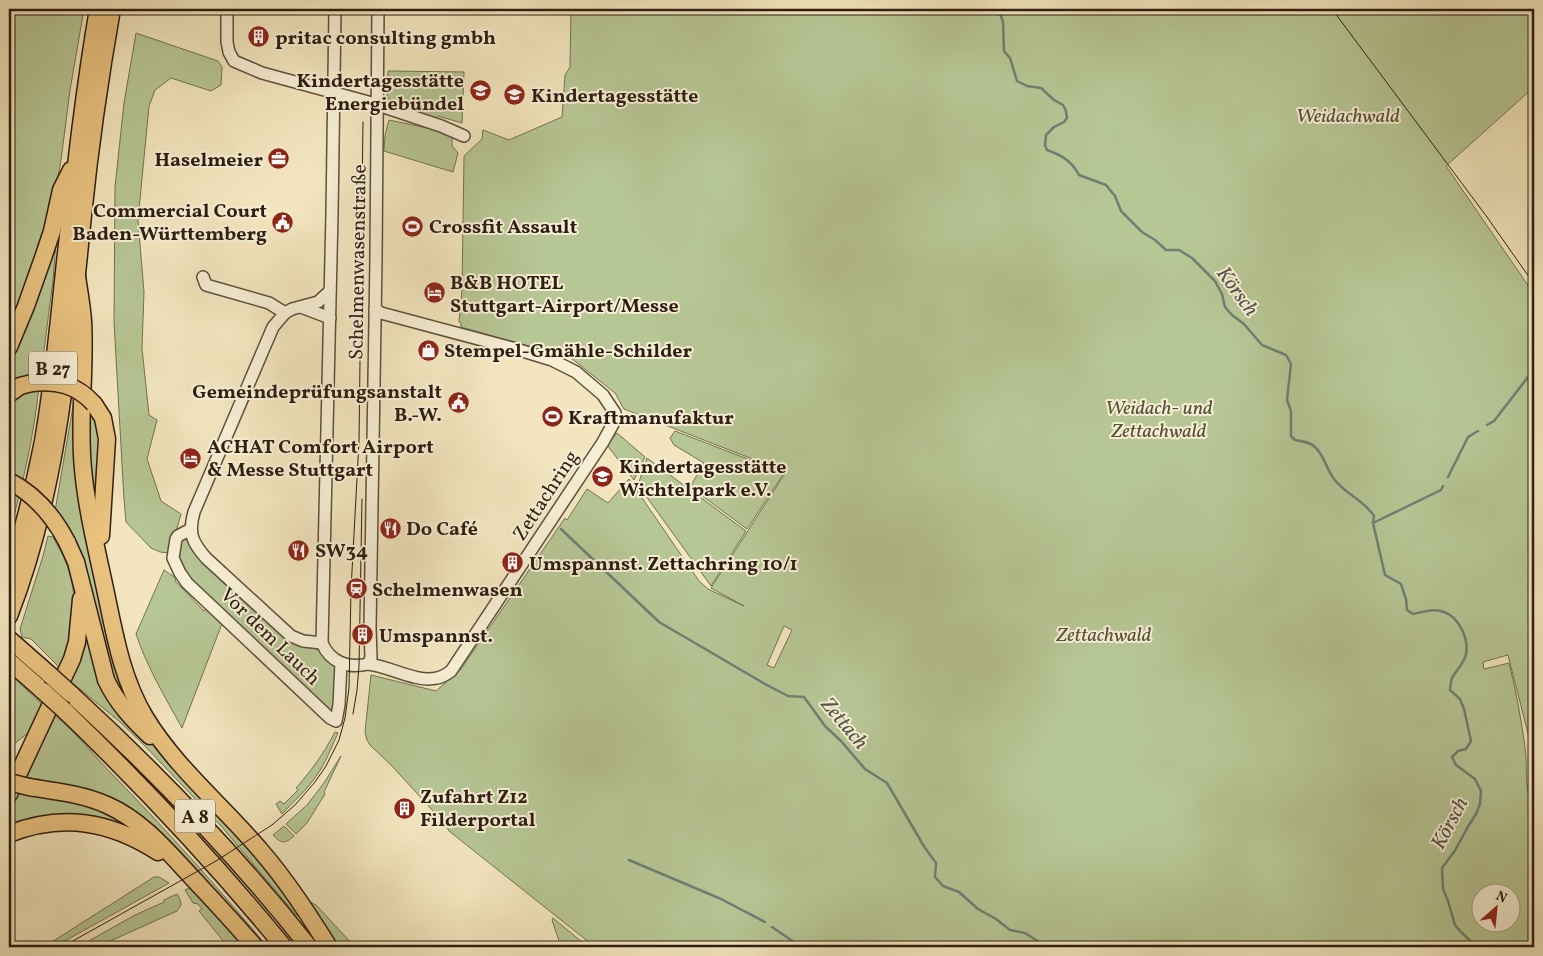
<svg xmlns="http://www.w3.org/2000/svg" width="1543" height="956" font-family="Vollkorn,serif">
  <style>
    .green { fill: #b7c695; stroke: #727253; fill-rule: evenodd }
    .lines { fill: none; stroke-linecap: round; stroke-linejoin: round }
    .stream { stroke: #6f7f73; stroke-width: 2.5 }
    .minor-casing { stroke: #5f503c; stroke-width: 14 }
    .highway-casing { stroke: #2e1e11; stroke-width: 19 }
    .minor { stroke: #f7efd5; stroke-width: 11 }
    .highway { stroke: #eac380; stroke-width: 16 }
    .tram { stroke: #2e1e11; stroke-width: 1 }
    .highway-bridge-casing { stroke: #2e1e11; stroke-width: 19; stroke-linecap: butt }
    .highway-bridge { stroke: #eac380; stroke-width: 16 }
    .labels { text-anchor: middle; stroke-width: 4; stroke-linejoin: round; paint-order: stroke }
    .shield { fill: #f7efd5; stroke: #6a5d4c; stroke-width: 1 }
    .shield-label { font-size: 19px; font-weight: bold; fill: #2e1e11 }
    .poi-label { font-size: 20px; font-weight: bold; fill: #2e1e11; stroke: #f7efd5; text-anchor: start }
    .park-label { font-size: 20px; font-style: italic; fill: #575039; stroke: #f7efd5 }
    .street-label { font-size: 20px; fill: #2e1e11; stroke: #f7efd5 }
    .water-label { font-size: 21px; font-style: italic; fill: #54564a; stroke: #f7efd5 }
  </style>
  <rect width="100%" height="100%" fill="#f3e6bf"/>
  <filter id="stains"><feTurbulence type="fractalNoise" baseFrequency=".004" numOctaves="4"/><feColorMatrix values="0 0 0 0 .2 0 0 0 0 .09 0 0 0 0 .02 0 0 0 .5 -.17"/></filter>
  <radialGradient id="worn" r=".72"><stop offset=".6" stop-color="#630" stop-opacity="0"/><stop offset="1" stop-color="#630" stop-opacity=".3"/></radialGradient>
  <!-- green -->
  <g class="green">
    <path d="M9,9H84L70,90L61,160L54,200L43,244L9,327Z"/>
    <path d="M571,9H1534V87L1446,166L1534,294V793L1532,782L1530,741L1508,655L1483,662L1484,669L1509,663C1516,691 1521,718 1525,747C1528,768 1523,788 1534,808V947H595L449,831L446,825L392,766L370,745L367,740L365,732L371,675L436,691L461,669L565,518L567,520L587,489L608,503L629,479L699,581L708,589L744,606L711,588L786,472L624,409L615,393L571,358L461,327V323L459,322L462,290L464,156L482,139L483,130L509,140L562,117L565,75L570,67ZM784,626L792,630L774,668L767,665ZM1480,894H1510V924H1480Z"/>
    <path d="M136,33L218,61L222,67L221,85L211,91L171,78L155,90L149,106L138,220L144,292L142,348L149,415L157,420L147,459L161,501L181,514L170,553L160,552L151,548L126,522L124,499L114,322L115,187L124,103Z"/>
    <path d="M388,71L464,72L462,123L438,116L437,122L387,98Z"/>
    <path d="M389,120L437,130L452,137V146L458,153L453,172L384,151L385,135Z"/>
    <path d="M57,230L53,280L41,374L24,377L9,389V356L30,310Z"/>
    <path d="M78,377V455L143,722L115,691L55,511Z"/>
    <path d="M39,386C34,437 22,486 9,535V400Z"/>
    <path d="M86,407L100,422L95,523Z"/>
    <path d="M675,431L784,473L747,529L690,487L704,463L674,445L670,438Z"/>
    <path d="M617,433L645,457L634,480L607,445Z"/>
    <path d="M647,458L746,531L711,586L638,485Z"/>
    <path d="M48,536L53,537C57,546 64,555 67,565C81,607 73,632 60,671L57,665L31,639L22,637L20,629L43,556Z"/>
    <path d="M183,538L186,539L195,554L287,640L319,650L335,666L338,667L333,713L327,710L190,580L177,555L180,539Z"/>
    <path d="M164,570L176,578L175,581L204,611L209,606L223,621L182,728C165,697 147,667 136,634Z"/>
    <path d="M86,623L125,715L244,840L300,913L297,916L221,826L143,744L119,721L70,681Z"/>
    <path d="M9,673L44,706L35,725L28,733L9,748Z"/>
    <path d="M54,715C73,729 91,752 107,769C162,825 215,884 265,944L241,921L172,844L45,782L25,777Z"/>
    <path d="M335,732L338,733C331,748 326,762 317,775C307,790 294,801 282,814L276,804L280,801L284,804L298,790L296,788C312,770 324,753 335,732Z"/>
    <path d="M341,756L324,792L325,794L307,823L296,834L286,824L307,805L324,783Z"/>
    <path d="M19,790L89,802L137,831C91,812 55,807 9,827V810Z"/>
    <path d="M284,826L294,836C285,844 281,844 273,835Z"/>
    <path d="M154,877H159L169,883L54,947H44Z"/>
    <path d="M191,887L244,947H228L199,911L202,909L198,904L193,903L185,890Z"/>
    <path d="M177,894L180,899L181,905L177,911L97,947H78L135,915L164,902V900Z"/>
    <path d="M304,899L316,905L355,947H334Z"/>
    <path d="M553,918L588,947H561L552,920Z"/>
  </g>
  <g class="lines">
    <!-- stream -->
    <g class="stream">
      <path d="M989,9L995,10L1001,16L1003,22L1004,51L1010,58L1017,81L1027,86L1041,88L1054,100L1063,105L1066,111L1067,118L1064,122L1054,127L1046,135L1045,145L1047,150C1061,155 1072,161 1079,175L1106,185L1115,196L1121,211L1142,232L1155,240L1166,250H1179L1192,258L1215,281L1222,294L1225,307L1232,315L1244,324L1262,345L1286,355L1291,364L1287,400L1291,411V436L1295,440C1302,441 1311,442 1316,448C1324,456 1327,470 1334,479C1345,494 1364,500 1374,516L1373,523L1385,575L1401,584L1406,599L1407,610L1413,614C1422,612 1435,608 1444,612C1459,617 1469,639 1466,654C1464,664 1456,670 1452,678C1451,682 1450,686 1450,690L1460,699L1464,709L1471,741L1466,749L1458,751L1452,757L1456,765L1475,779L1481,791L1480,804L1476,814L1469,825L1454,852L1442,868L1443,889L1448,901L1455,925L1460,931L1477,947"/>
      <path d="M1487,425L1494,421L1528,377L1534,371"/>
      <path d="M1448,477L1468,437L1478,431"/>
      <path d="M1373,523L1441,490L1443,486"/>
      <path d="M561,529L659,622L765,684L788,696L804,697L825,726L841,741L865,769L887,783L925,848L936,863L935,877L943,886L959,892L978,909L996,919L1010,930L1025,933L1047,947"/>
      <path d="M629,860L721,899L765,922"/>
      <path d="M772,927L801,947"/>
    </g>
    <defs>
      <g id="minor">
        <path d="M227,9V42L229,52L234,61L262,73L372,103L441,126L464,136"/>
        <path d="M335,9L332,214L322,643C330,662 348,669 368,664L371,658L370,628L376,259L378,9"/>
        <path d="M203,277L206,285L269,303L285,313"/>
        <path d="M301,307L330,318"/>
        <path d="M191,529L178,536L176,539L173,558L180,573L187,583L330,718L336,721L339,705L341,663"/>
        <path d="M322,643L303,641L291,636L206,558C192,542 188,533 194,512L273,327L285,313L292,309L318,302L330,291"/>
        <path d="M368,664C389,666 416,683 437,678C442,677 447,674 451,671L603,442L613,424L615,413L603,395L576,372L552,360L516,349L381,313L375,309"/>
      </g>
      <g id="highway">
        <path d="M77,276C79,291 82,306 83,321C86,370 78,420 83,469C87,514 99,558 108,603C116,642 124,682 145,717C175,767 224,807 261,851C287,881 308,914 329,947"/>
        <path d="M9,347L26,306L43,258L52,231L61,190L71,170"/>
        <path d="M9,394L20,386L32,383"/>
        <path d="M94,404L103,418L107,439L101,536"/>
        <path d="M67,542L76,562L106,680C117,703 132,719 150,736"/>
        <path d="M9,574C23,531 34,486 43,441C54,379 59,316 66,253C75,172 84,90 98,9"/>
        <path d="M9,616C59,488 69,350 83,215C90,146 100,77 112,9"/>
        <path d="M9,639L50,675"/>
        <path d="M9,661L43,691"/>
        <path d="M71,694C156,772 237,856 309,947"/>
        <path d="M64,710C142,785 216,864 284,947"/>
        <path d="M29,787C55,791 83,794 107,805C139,819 163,846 186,871C209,896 233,921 255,947"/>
        <path d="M9,794L72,659L77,642L81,599"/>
        <path d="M9,834C62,813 110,821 158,852"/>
      </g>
    </defs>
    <!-- minor casing -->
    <use href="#minor" class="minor-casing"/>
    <!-- highway casing -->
    <use href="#highway" class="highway-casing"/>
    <!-- minor -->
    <use href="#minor" class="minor"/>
    <!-- highway -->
    <use href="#highway" class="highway"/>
    <!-- tram -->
    <g class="tram">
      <path d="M1332,9L1487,217L1534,284"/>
      <path d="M353,714L357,690L359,666L362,499"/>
      <path d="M62,947L216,861L272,825L295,805L315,782L326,766L339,740L345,718L349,688L351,590L359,441L363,122"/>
    </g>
    <defs>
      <g id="highway-bridge">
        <path d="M32,383C57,380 77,385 94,404"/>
        <path d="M9,481C34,494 54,517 67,542"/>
        <path d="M50,675L71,694"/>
        <path d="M43,691L64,710"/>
        <path d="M9,782L29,787"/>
      </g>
    </defs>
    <!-- highway-bridge casing -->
    <use href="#highway-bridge" class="highway-bridge-casing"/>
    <!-- highway-bridge -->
    <use href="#highway-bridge" class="highway-bridge"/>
  </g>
  <!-- icons -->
  <defs>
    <symbol id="building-disc" viewBox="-11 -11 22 22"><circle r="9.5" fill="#8f2418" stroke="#f7efd5"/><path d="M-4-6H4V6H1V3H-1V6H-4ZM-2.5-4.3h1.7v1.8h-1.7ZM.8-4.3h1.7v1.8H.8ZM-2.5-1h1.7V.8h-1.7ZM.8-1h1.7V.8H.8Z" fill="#fff"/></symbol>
    <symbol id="school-disc" viewBox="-11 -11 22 22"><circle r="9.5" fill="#8f2418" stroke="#f7efd5"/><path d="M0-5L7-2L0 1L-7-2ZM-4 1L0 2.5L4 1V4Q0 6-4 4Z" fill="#fff"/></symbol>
    <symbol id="office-disc" viewBox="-11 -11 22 22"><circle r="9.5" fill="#8f2418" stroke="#f7efd5"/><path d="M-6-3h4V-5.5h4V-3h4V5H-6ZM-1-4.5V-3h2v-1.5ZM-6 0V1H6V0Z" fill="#fff"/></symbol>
    <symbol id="civic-disc" viewBox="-11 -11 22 22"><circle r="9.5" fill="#8f2418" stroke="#f7efd5"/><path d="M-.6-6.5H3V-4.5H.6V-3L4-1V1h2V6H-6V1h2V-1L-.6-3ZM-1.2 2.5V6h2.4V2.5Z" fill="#fff"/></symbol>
    <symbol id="stadium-disc" viewBox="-11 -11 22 22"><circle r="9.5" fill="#8f2418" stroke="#f7efd5"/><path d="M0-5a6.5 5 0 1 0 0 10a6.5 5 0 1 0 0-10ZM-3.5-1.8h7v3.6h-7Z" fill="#fff"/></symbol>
    <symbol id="hotel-disc" viewBox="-11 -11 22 22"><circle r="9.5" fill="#8f2418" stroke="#f7efd5"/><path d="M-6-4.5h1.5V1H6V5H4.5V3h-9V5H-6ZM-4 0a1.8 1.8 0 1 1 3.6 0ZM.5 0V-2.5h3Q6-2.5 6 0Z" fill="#fff"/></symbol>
    <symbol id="shop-disc" viewBox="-11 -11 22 22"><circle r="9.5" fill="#8f2418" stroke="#f7efd5"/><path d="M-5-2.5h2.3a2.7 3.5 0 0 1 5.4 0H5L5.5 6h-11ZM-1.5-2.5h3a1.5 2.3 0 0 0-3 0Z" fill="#fff"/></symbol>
    <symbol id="restaurant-disc" viewBox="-11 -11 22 22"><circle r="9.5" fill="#8f2418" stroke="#f7efd5"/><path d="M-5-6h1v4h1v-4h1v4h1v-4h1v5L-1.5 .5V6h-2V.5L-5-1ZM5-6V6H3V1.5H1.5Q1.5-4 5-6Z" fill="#fff"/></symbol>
    <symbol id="station-disc" viewBox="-11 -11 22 22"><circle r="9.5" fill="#8f2418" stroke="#f7efd5"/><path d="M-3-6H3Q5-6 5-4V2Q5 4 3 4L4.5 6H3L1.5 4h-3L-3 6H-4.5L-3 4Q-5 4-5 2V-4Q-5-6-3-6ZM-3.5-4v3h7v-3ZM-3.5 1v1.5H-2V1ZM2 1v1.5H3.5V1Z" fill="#fff"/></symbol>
  </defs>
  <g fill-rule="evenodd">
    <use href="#building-disc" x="246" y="24" width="25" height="25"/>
    <use href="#school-disc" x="468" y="78" width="25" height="25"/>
    <use href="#school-disc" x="502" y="82" width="25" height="25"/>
    <use href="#office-disc" x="266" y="146" width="25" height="25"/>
    <use href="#civic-disc" x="270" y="210" width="25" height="25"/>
    <use href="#stadium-disc" x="400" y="214" width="25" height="25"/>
    <use href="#hotel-disc" x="422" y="280" width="25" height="25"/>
    <use href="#shop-disc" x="416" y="338" width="25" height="25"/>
    <use href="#civic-disc" x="446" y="390" width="25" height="25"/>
    <use href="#stadium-disc" x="540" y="404" width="25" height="25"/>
    <use href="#hotel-disc" x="178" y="446" width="25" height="25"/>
    <use href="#school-disc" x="590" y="464" width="25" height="25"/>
    <use href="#restaurant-disc" x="378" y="516" width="25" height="25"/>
    <use href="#restaurant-disc" x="286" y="538" width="25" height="25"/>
    <use href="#building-disc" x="500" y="550" width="25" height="25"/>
    <use href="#station-disc" x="344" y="576" width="25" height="25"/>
    <use href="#building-disc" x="350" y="622" width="25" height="25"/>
    <use href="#building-disc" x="392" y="796" width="25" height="25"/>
  </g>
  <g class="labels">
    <!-- shield labels -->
    <g class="shield">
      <rect x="29" y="351.5" width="48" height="33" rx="4"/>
      <rect x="175" y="799.5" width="40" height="33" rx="4"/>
    </g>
    <g class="shield-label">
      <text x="53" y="375">B 27</text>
      <text x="195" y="823">A 8</text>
    </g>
    <!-- poi labels -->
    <g class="poi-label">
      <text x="275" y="44">pritac consulting gmbh</text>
      <text x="464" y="87" text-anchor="end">Kindertagesstätte<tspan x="464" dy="23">Energiebündel</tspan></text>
      <text x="531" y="102">Kindertagesstätte</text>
      <text x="263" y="166" text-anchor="end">Haselmeier</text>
      <text x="267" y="217" text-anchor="end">Commercial Court<tspan x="267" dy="23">Baden-Württemberg</tspan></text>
      <text x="429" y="233">Crossfit Assault</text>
      <text x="450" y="289">B&amp;B HOTEL<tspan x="450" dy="23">Stuttgart-Airport/Messe</tspan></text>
      <text x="444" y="357">Stempel-Gmähle-Schilder</text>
      <text x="442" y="398" text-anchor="end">Gemeindeprüfungsanstalt<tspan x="442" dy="23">B.-W.</tspan></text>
      <text x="568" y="424">Kraftmanufaktur</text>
      <text x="207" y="453">ACHAT Comfort Airport<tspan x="207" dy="23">&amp; Messe Stuttgart</tspan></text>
      <text x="619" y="473">Kindertagesstätte<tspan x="619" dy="23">Wichtelpark e.V.</tspan></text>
      <text x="406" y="535">Do Café</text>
      <text x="315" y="557">SW34</text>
      <text x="529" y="570">Umspannst. Zettachring 10/1</text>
      <text x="372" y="596">Schelmenwasen</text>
      <text x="379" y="642">Umspannst.</text>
      <text x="420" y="803">Zufahrt Z12<tspan x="420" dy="23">Filderportal</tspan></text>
    </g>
    <!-- park labels -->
    <g class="park-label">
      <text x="1348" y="122">Weidachwald</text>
      <text x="1159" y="414">Weidach- und<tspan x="1159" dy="23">Zettachwald</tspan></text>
      <text x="1104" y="641">Zettachwald</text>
    </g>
    <!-- street labels -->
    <g class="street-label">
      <text transform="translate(357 262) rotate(-89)" y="7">Schelmenwasenstraße</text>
      <text transform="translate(545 495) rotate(-57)" y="7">Zettachring</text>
      <text transform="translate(271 636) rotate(44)" y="7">Vor dem Lauch</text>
    </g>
    <!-- water labels -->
    <g class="water-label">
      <text transform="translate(1238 291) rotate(54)" y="7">Körsch</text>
      <text transform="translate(845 723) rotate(50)" y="7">Zettach</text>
      <text transform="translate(1449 823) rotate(-62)" y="7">Körsch</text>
    </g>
  </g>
  <!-- margin -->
  <rect width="1543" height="956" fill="none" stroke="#f3e6bf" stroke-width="30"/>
  <rect x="10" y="10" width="1523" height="936" fill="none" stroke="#2e1e11" stroke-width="2.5"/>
  <rect x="15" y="15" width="1513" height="926" fill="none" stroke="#2e1e11"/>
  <!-- north arrow -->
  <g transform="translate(1496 908) rotate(27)"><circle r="24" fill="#f7efd5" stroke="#a79b87"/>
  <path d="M0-4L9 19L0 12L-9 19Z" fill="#8f2418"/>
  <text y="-8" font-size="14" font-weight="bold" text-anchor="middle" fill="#2e1e11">N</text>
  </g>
  <rect width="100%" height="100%" filter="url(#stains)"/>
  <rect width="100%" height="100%" fill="url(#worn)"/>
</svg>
